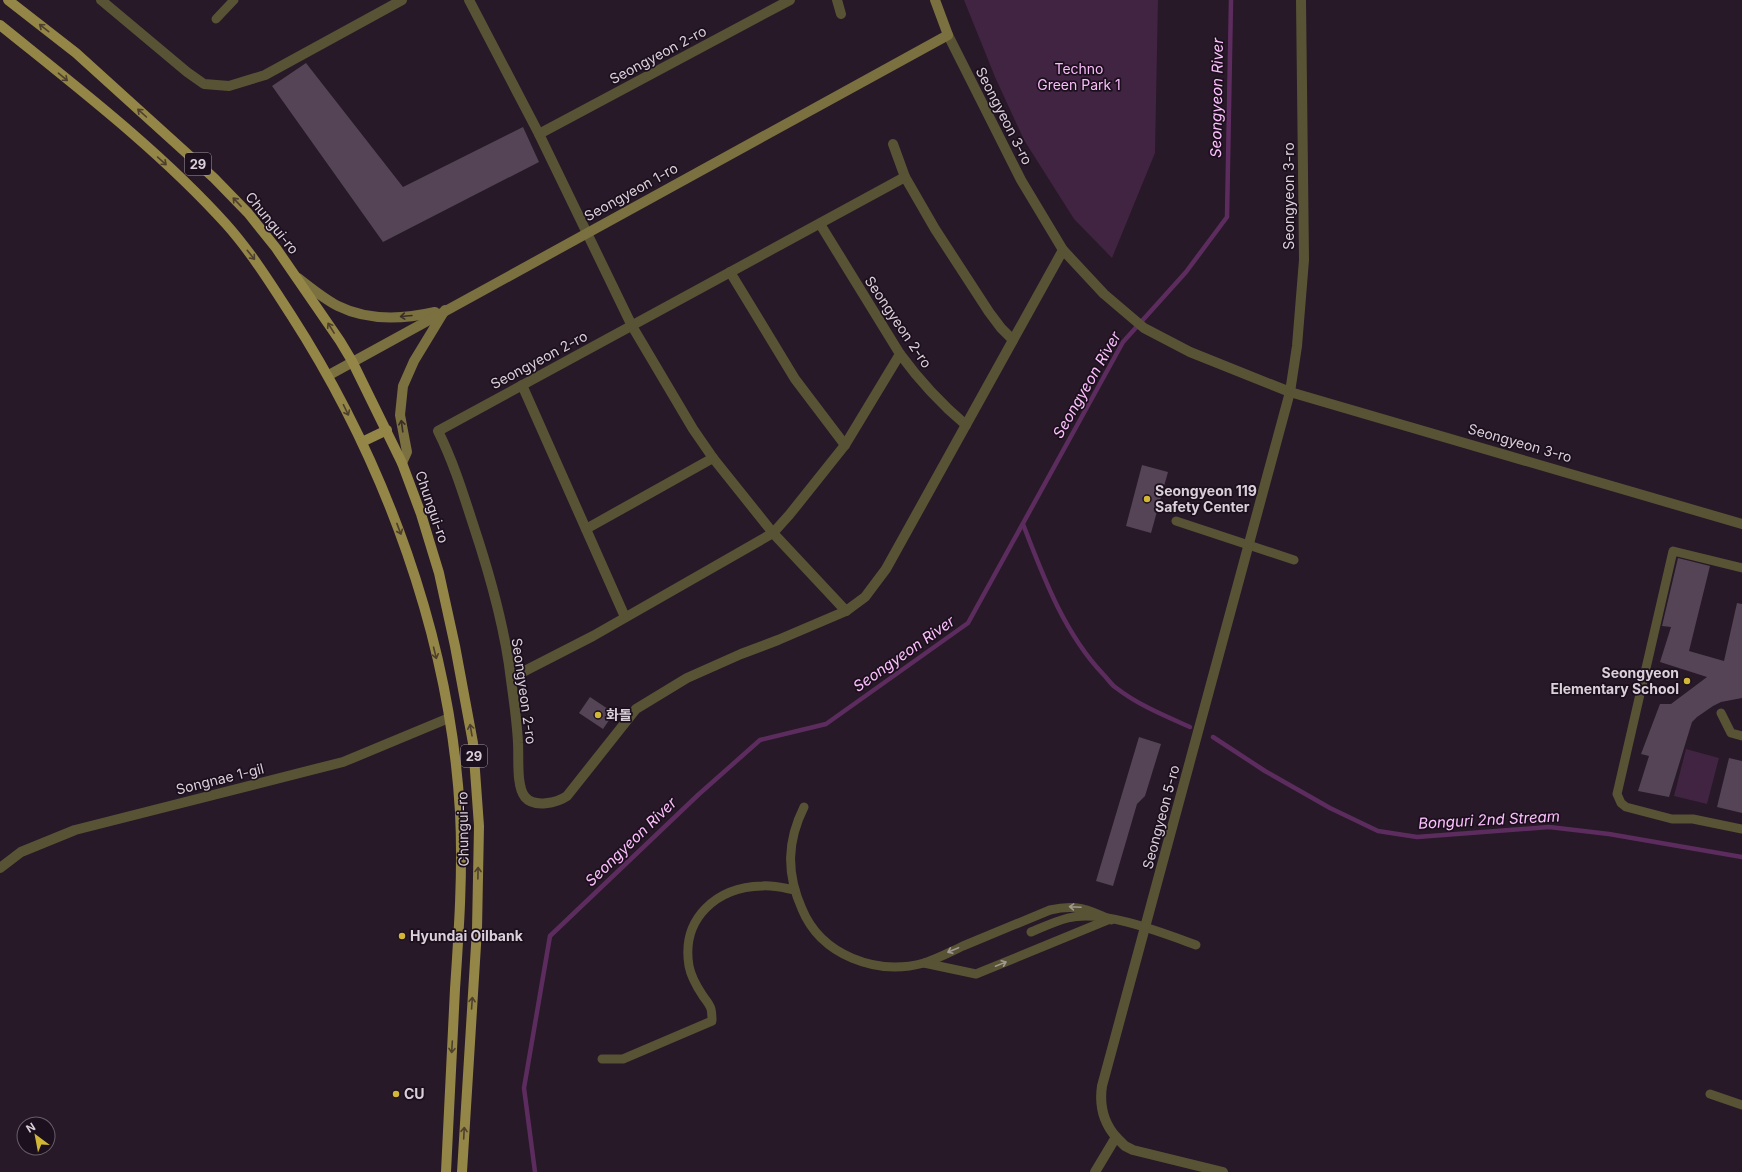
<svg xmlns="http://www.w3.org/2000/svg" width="1742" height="1172" font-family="Inter,'Noto Sans KR',sans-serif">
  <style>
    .green { fill: #412342 }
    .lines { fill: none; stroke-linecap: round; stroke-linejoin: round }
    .stream { stroke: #5d2c5f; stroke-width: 4.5 }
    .building { fill: #544455 }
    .service { stroke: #595335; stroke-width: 9 }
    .minor { stroke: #595335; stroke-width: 10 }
    .tertiary { stroke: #595335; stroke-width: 10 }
    .secondary { stroke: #7b703f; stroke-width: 10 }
    .primary { stroke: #948646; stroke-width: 10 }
    .oneway { stroke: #4d3f2e }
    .oneway2 { stroke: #392d28 }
    .oneway3 { stroke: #a09890 }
    .poi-dot { fill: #d2b736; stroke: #1d101e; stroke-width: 1.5 }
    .labels { text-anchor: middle; stroke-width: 3.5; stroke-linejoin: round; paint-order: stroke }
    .shield { fill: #1d101e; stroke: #a196a2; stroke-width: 1 }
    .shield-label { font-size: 13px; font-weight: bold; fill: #dad0da }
    .street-label { font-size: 14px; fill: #dad0da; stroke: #1d101e }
    .park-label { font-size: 14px; fill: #f9bdfa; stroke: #1d101e }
    .poi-label { font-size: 14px; font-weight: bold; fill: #dad0da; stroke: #1d101e; text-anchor: start }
    .water-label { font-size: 15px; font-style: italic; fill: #fdc1fe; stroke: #1d101e }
  </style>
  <rect width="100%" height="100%" fill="#271927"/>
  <!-- green -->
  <g class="green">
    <path d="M964,0H1158L1155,153L1112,258L1074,219L1024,140L995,77Z"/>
    <path d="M1686,749L1719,758L1707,804L1674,796Z"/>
  </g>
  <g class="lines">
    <!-- stream -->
    <g class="stream">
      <path d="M1023,524C1043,576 1064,633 1103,674C1107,678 1111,684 1115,687C1138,705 1165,716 1190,727"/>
      <path d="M1213,737L1265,771L1330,808L1378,831L1417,837L1549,827L1609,834L1742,857"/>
      <path d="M535,1172L524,1088L550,936L698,795L760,740L826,724L968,623L1123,342L1186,272L1227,217L1231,0"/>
    </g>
  </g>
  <!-- building -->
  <g class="building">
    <path d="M306,63L403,187L523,127L539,162L383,242L272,86Z"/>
    <path d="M1142,465L1168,472L1151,533L1126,526Z"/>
    <path d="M1678,558L1710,566L1689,651L1724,661L1737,603L1742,604V698L1721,702L1713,706L1697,717L1692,722L1669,797L1638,791L1649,756L1641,754L1660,704H1671L1707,677L1660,662L1671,627L1662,626Z"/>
    <path d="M590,697L614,713L603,729L579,713Z"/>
    <path d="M1139,737L1161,744L1145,796L1137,804L1113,886L1096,881Z"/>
    <path d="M1729,758L1742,761V813L1717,807Z"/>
  </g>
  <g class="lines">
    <!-- service -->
    <g class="service">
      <path d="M216,19L234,0"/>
      <path d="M1176,521L1294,560"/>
      <path d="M1742,568L1673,551L1617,794L1621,803L1626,807L1672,819H1693L1742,829"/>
      <path d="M1721,713L1731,733L1742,736"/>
      <path d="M804,807C787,841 786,873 802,909C821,955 876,976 924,963C937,959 950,952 963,946C992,934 1021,922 1050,910C1076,904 1088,909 1111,920"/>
      <path d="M1031,932C1043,927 1056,921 1068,918C1103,909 1163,933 1196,945"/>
      <path d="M924,963L976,974L1110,919"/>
      <path d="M602,1059H623L712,1021C712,1017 712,1013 711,1009C710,1005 706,1000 703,996C697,987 691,977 689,966C681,918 717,887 762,886C773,885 784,888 795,890"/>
      <path d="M1710,1094L1742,1105"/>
    </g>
    <!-- minor -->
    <g class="minor">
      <path d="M469,0L539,134L632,326L693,429L713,458L773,533L846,611"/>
      <path d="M539,134L790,0"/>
      <path d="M893,144L905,177L935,229L989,312L1001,328L1013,340"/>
      <path d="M905,177L438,431C453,461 463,493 473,524C490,575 505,627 511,680C514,701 517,722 518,743C519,757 516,786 525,797C534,808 557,803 567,796L636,709L687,678L741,654L778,640L846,611L865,597L886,569L1063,250"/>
      <path d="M820,224L900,354C919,380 941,404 966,425"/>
      <path d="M730,272L795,379L845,445"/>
      <path d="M522,385L625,617"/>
      <path d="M586,529L713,458"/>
      <path d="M511,678L593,636L773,533L790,514L845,445L900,354"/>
      <path d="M0,868L21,852L75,830L343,762L449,718"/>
      <path d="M1095,1172L1116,1137C1103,1122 1099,1106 1102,1086L1290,392"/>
    </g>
    <!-- tertiary -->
    <g class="tertiary">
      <path d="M101,0L187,72L204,84L229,86L265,75L402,0"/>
      <path d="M837,0L841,14"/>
      <path d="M948,35L1021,180L1063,250L1104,294L1144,328L1190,352L1290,392L1742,524"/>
      <path d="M1290,392L1297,346L1304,260L1301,0"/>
      <path d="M1116,1137L1125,1146L1133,1150L1223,1172"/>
    </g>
    <!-- secondary -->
    <g class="secondary">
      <path d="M298,278C311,288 324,299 338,306C368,321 404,319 435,312"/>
      <path d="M329,375L948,35L935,0"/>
      <path d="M402,463L407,452L400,415L403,386L414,361L445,310"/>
    </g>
    <!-- primary -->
    <g class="primary">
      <path d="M8,0L76,53L214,178L248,213L276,248L340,341L352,361L402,463L421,514L439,573L455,646L473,743L479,826L477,929L462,1172"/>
      <path d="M0,25C78,88 159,150 226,224C251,252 271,284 291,315C385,461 450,638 460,812C463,871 459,930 455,989C452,1050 449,1111 446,1172"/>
      <path d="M362,442L387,430"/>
    </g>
  </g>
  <!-- one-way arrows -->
  <defs><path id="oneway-shaft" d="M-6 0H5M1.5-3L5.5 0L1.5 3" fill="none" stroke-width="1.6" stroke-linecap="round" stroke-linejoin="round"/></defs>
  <g class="oneway">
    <use href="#oneway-shaft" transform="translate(44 28) rotate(-142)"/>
    <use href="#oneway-shaft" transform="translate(63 77) rotate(40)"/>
    <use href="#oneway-shaft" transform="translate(142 113) rotate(-138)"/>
    <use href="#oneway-shaft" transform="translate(162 161) rotate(42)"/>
    <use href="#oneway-shaft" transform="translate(237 202) rotate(-133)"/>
    <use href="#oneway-shaft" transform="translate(251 255) rotate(51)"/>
    <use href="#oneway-shaft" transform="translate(331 328) rotate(-122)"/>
    <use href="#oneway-shaft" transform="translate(346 410) rotate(64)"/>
    <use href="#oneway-shaft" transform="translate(399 529) rotate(69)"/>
    <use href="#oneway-shaft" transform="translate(435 653) rotate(76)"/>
    <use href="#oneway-shaft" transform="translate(471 730) rotate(-100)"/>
    <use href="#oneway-shaft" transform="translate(478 873) rotate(-89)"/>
    <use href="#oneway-shaft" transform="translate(472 1003) rotate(-86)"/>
    <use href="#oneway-shaft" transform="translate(452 1047) rotate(93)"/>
    <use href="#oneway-shaft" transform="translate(464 1133) rotate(-87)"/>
  </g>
  <g class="oneway2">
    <use href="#oneway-shaft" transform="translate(406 316) rotate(175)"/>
    <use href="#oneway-shaft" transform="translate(402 426) rotate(-98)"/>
  </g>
  <g class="oneway3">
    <use href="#oneway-shaft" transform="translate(1075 907) rotate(-177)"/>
    <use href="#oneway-shaft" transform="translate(953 950) rotate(157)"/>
    <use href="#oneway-shaft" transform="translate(1001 964) rotate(-22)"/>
  </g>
  <!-- markers -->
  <g class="poi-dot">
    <circle cx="1147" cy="499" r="4"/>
    <circle cx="1687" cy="681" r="4"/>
    <circle cx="598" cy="715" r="4"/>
    <circle cx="402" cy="936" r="4"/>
    <circle cx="396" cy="1094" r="4"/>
  </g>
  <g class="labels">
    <!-- shield labels -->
    <g class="shield">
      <rect x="185" y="153" width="26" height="22" rx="3"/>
      <rect x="461" y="745" width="26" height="22" rx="3"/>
    </g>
    <g class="shield-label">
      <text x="198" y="169">29</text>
      <text x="474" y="761">29</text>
    </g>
    <!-- street labels -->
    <g class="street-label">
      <text transform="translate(658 55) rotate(-28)" y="5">Seongyeon 2-ro</text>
      <text transform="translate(1004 116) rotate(63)" y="5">Seongyeon 3-ro</text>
      <text transform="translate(631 192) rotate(-29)" y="5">Seongyeon 1-ro</text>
      <text transform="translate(1289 196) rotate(-90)" y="5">Seongyeon 3-ro</text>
      <text transform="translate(272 223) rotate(51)" y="5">Chungui-ro</text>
      <text transform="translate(898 322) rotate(56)" y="5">Seongyeon 2-ro</text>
      <text transform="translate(539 360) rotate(-28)" y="5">Seongyeon 2-ro</text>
      <text transform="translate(1520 443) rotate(16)" y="5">Seongyeon 3-ro</text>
      <text transform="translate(432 507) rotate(71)" y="5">Chungui-ro</text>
      <text transform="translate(524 691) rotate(82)" y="5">Seongyeon 2-ro</text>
      <text transform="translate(220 779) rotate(-14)" y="5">Songnae 1-gil</text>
      <text transform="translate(1161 817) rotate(-75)" y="5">Seongyeon 5-ro</text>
      <text transform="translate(463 829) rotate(-91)" y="5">Chungui-ro</text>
    </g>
    <!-- park labels -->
    <g class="park-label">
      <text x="1079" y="74">Techno<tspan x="1079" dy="16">Green Park 1</tspan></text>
    </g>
    <!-- poi labels -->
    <g class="poi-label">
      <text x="1155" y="496">Seongyeon 119<tspan x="1155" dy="16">Safety Center</tspan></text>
      <text x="1679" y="678" text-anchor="end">Seongyeon<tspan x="1679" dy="16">Elementary School</tspan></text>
      <text x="606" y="720">화돌</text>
      <text x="410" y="941">Hyundai Oilbank</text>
      <text x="404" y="1099">CU</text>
    </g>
    <!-- water labels -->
    <g class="water-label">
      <text transform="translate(1217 98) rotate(-89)" y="5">Seongyeon River</text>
      <text transform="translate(1087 385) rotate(-60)" y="5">Seongyeon River</text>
      <text transform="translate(904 654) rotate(-35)" y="5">Seongyeon River</text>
      <text transform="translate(1489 820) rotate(-3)" y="5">Bonguri 2nd Stream</text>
      <text transform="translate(631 842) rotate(-44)" y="5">Seongyeon River</text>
    </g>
  </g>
  <!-- north arrow -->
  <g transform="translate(36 1136) rotate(328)"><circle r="19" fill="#1d101e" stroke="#695d69"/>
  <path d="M0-3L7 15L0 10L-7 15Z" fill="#d2b736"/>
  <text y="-6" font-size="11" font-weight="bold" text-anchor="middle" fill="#dad0da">N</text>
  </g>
</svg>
